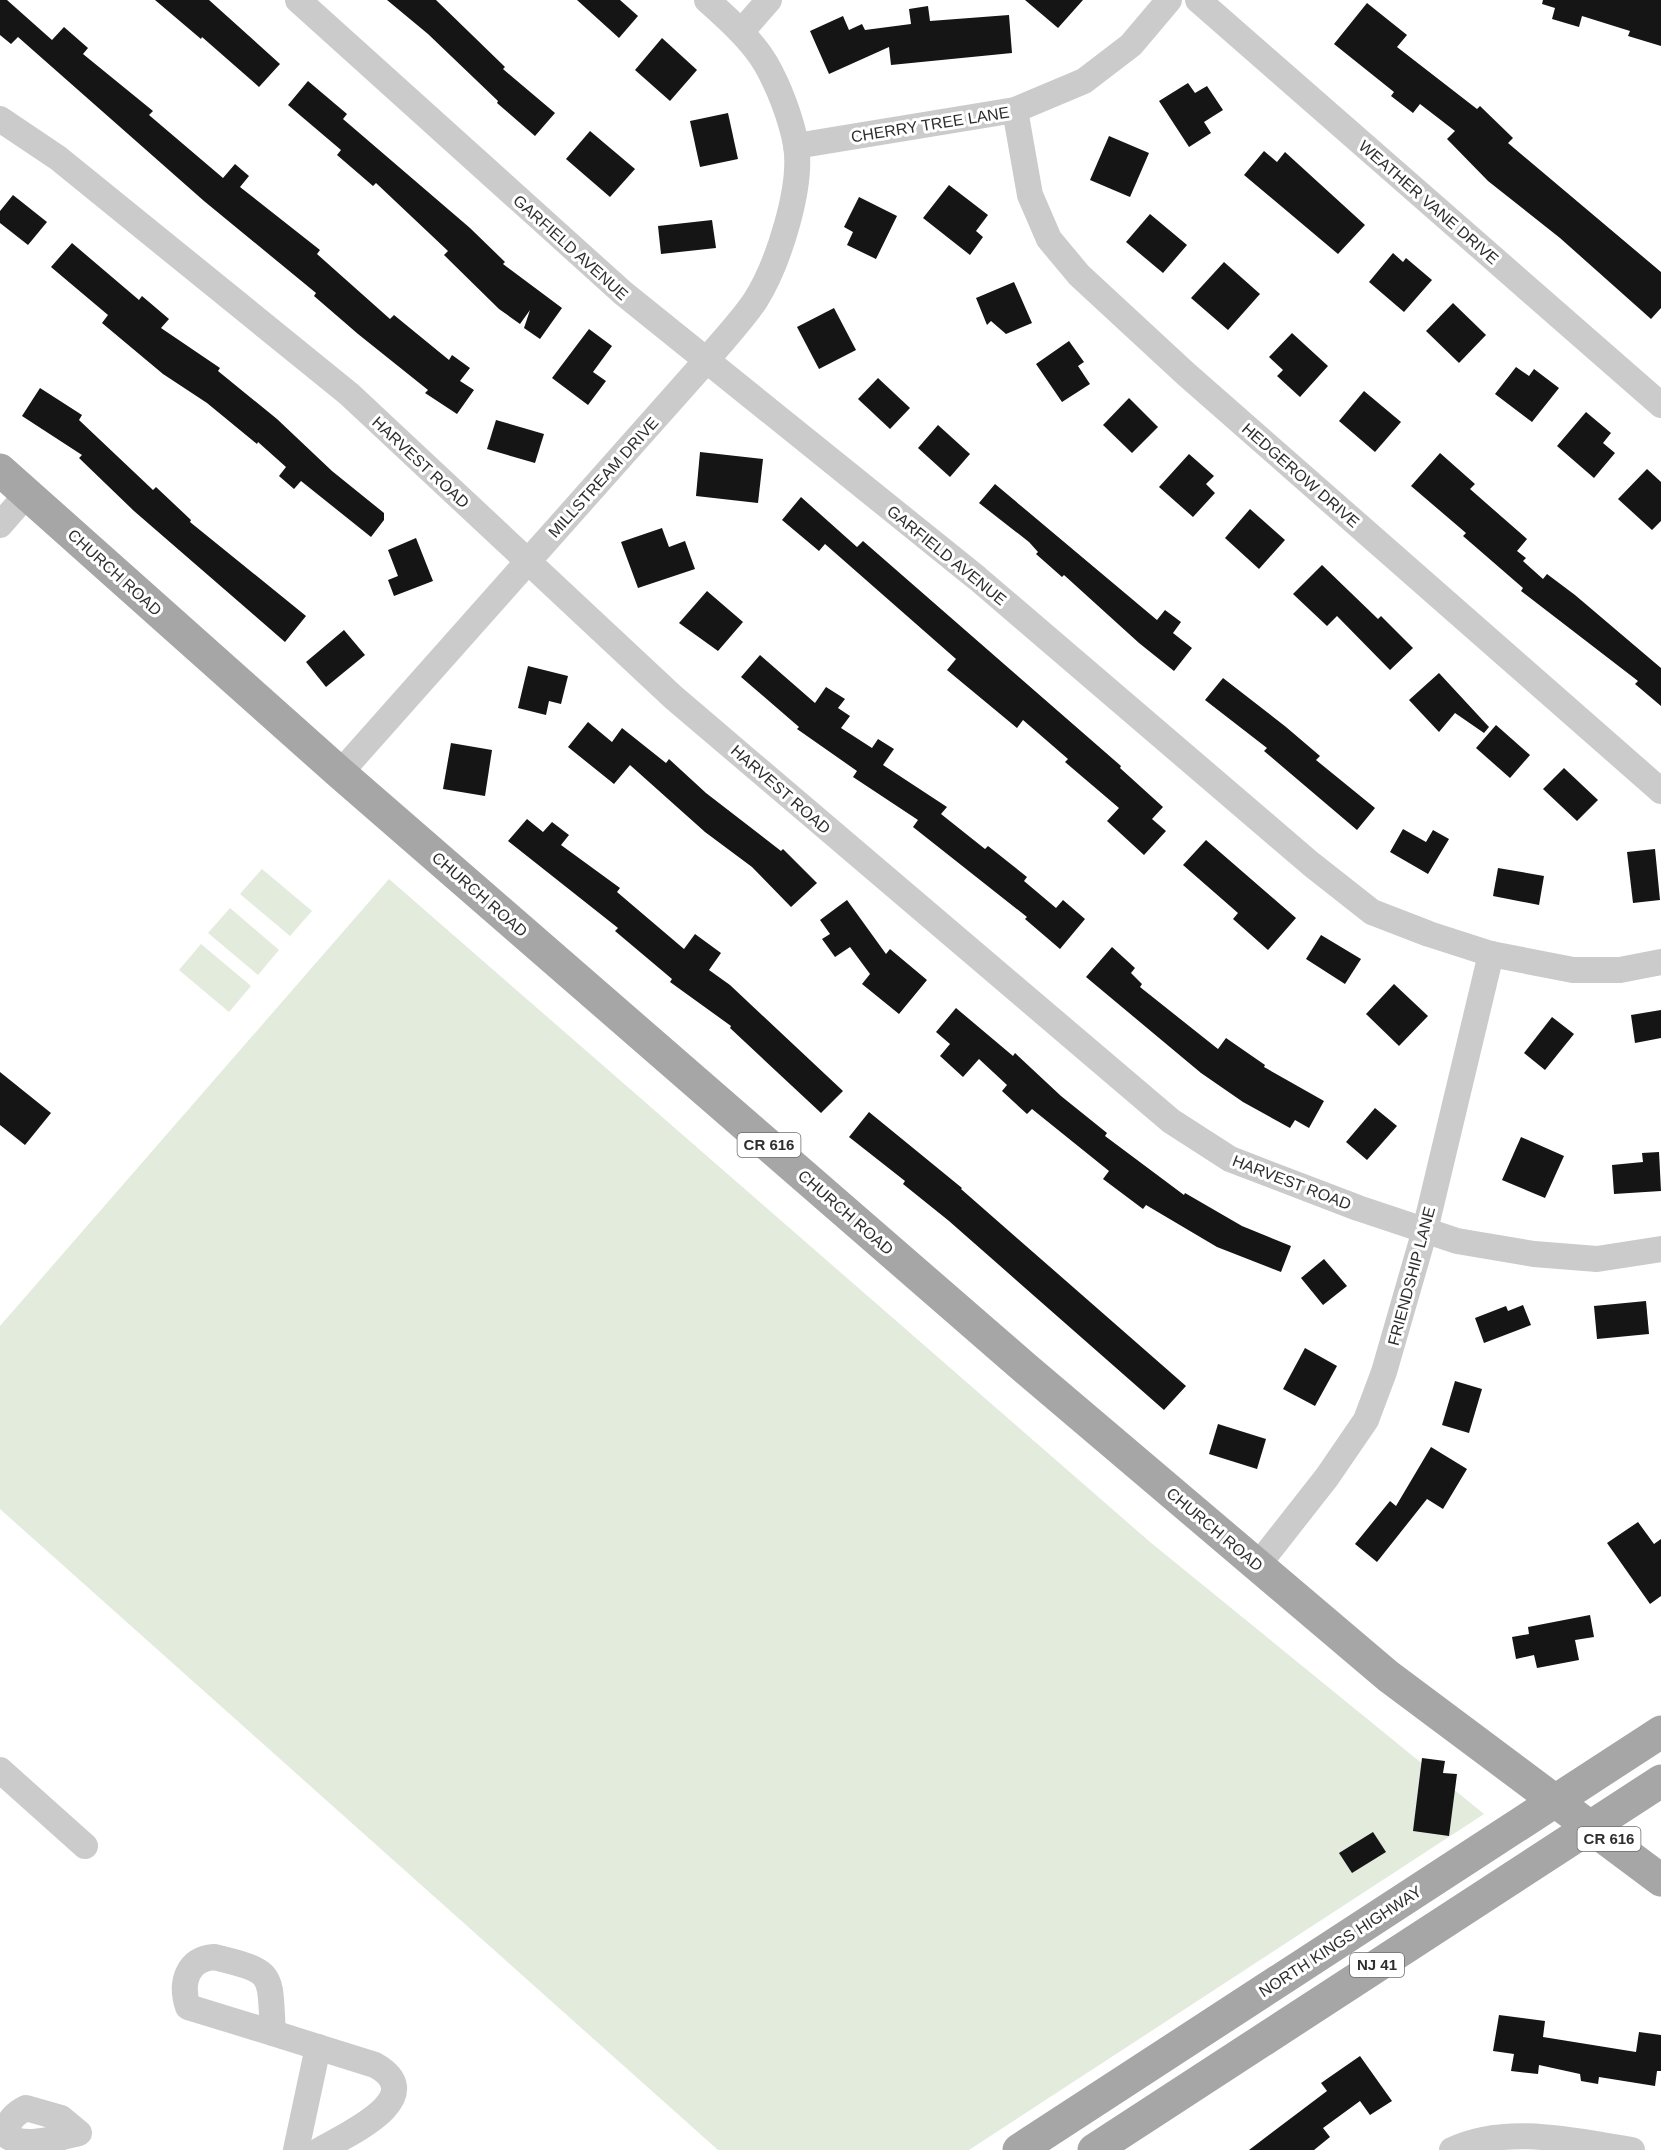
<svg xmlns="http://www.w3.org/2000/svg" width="1661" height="2150" font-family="Helvetica,sans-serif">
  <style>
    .green { fill: #e2ebdc }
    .building { fill: #151515 }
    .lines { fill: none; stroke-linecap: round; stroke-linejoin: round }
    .street { stroke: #cbcbcb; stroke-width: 26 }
    .primary { stroke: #a6a6a6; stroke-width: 33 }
    .labels { text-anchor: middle; stroke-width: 6; stroke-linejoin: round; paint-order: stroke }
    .shield { fill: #fff; stroke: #6d6d6d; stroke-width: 1.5 }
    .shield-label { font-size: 15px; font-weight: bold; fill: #2e2e2e }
    .street-label { font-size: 16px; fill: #2e2e2e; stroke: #fff }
  </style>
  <rect width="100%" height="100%" fill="#fff"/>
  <!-- green -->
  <g class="green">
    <path d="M262,869L312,911L290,936L240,894Z"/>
    <path d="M389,879L1150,1542L1484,1814L969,2150H718L0,1509V1326Z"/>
    <path d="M230,908L279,950L258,975L208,933Z"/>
    <path d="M201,944L251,986L229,1012L179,970Z"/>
  </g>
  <!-- building -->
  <g class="building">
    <path d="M0,0H7L52,40L64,27L88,48L83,54L153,111L149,115L223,178L235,164L249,176L240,187L320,250L317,254L390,319L394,315L449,360L452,355L470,368L460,381L474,390L457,414L425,393L428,390L358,334L314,296L316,293L204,201L18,37L11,44L0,35Z"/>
    <path d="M155,0H209L280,64L259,87L202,37L201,39Z"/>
    <path d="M387,0H436L505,67L503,69L555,113L535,136L497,103L498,101L428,34Z"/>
    <path d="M577,0H620L638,16L619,38Z"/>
    <path d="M1025,0H1083L1058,28Z"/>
    <path d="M1543,0H1661V46L1628,36L1630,31L1582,16L1579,27L1552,19L1555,8L1542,4Z"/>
    <path d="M1367,3L1407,35L1397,47L1477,109L1480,106L1513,138L1508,143L1661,272V308L1651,319L1560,238L1488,181L1447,139L1455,131L1420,104L1413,113L1391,96L1394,92L1334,44Z"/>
    <path d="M928,6L930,21L1009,15L1012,53L891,65L889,47L829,74L810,31L843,16L849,30L862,24L865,30L911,24L909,9Z"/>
    <path d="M662,38L697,70L670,101L635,70Z"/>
    <path d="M308,81L347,114L343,119L470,228L505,262L503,264L562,308L540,339L524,328L530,310L520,324L499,309L444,255L448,251L376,183L373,186L337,155L341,150L288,105Z"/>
    <path d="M1188,83L1195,93L1207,86L1223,110L1204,122L1211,133L1189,147L1159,101Z"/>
    <path d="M728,113L738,159L700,167L690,121Z"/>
    <path d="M590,131L635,169L610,197L566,159Z"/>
    <path d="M1109,136L1149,153L1130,197L1090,180Z"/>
    <path d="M1264,151L1277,162L1285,152L1365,225L1338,254L1244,175Z"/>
    <path d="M949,185L988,215L976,231L983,237L970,255L923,218Z"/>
    <path d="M13,195L47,222L28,245L0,223V211Z"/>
    <path d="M859,197L897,216L876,259L847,245L853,232L844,227Z"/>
    <path d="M1150,214L1187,245L1163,273L1126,242Z"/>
    <path d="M712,220L716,248L661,254L658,226Z"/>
    <path d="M72,243L139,300L142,296L169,319L161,328L220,368L218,371L277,419L332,471L384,513V520L371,537L301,481L294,489L279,476L286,467L258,442L257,444L207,403L163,374L102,323L108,315L51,267Z"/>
    <path d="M1393,253L1403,262L1406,258L1432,280L1404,312L1369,282Z"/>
    <path d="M1224,262L1260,294L1228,330L1191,298Z"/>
    <path d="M1014,282L1032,323L1006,334L991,321L987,325L976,298Z"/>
    <path d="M1453,303L1486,335L1459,363L1426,331Z"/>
    <path d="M834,308L856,350L819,369L797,327Z"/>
    <path d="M589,329L612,346L593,372L606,381L588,405L552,378Z"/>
    <path d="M1292,333L1328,366L1300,397L1277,376L1283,370L1269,357Z"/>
    <path d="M1069,341L1084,362L1078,366L1090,384L1062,402L1036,364Z"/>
    <path d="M1516,367L1529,376L1534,369L1559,388L1532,422L1495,394Z"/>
    <path d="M878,378L910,408L890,429L858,399Z"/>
    <path d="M40,388L82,415L79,420L153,490L156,487L191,520L190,522L306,616L285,642L134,511L79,458L82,455L22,416Z"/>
    <path d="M1364,391L1401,422L1375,452L1339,421Z"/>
    <path d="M1129,398L1158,427L1132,453L1103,425Z"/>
    <path d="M1586,412L1611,433L1603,443L1615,453L1594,478L1557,446Z"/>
    <path d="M496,420L544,434L535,463L487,449Z"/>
    <path d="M938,425L970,454L950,477L918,448Z"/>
    <path d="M700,452L763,459L758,503L696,496Z"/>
    <path d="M1440,453L1475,484L1470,489L1527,539L1517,551L1526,558L1523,561L1543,579L1547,574L1575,595L1661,668V706L1635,684L1638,681L1521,591L1523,588L1463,536L1466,533L1411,486Z"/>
    <path d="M1189,454L1214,476L1206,484L1215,493L1193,517L1159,487Z"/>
    <path d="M1647,469L1661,482V521L1652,530L1618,499Z"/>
    <path d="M995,484L1157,620L1165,610L1181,622L1173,633L1192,648L1174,671L1139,643L1064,575L1062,577L1036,554L1038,552L1029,542L979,503Z"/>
    <path d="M801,497L857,547L863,541L1121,766L1120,768L1163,807L1152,819L1166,831L1144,855L1107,821L1119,808L1065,762L1068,759L1023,720L1017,728L947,670L956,659L825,544L819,551L782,520Z"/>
    <path d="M1250,509L1285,540L1259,569L1225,538Z"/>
    <path d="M662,528L669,547L685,541L695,569L638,588L621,542Z"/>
    <path d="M416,538L433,581L394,596L388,580L398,576L388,550Z"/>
    <path d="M1322,565L1378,619L1381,616L1413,648L1390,670L1337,616L1327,626L1293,594Z"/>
    <path d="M707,591L743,622L718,651L679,623Z"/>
    <path d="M344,630L365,655L326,687L306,662Z"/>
    <path d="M760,655L815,703L826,687L845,699L838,708L850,716L841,728L872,748L878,739L894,749L883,765L947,807L941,814L985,849L988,846L1027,877L1024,881L1056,908L1063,900L1085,919L1060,949L1025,919L1027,917L913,827L918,820L853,777L857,771L797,729L799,727L741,677Z"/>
    <path d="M528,666L568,676L561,704L549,701L546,715L518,708Z"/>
    <path d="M1439,673L1489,727L1484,733L1455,713L1439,732L1409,700Z"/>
    <path d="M1223,678L1286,727L1320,756L1316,760L1375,808L1357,830L1264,751L1267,748L1205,700Z"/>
    <path d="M588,722L612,742L622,728L666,763L669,759L706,793L781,851L783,849L817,883L791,907L752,867L705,832L630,765L614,784L568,747Z"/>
    <path d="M1496,725L1530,755L1510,778L1476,748Z"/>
    <path d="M451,743L492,750L485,796L443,789Z"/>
    <path d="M1564,768L1598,800L1577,821L1543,789Z"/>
    <path d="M527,819L543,832L552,822L569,835L561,845L620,888L617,892L684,949L695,934L721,953L709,970L730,985L843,1091L821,1113L730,1028L731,1026L670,982L672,979L615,931L618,928L508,841Z"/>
    <path d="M1403,829L1426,842L1433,830L1449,839L1428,874L1390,852Z"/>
    <path d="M1206,840L1296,918L1268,950L1233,919L1238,913L1183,865Z"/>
    <path d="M1655,849L1660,900L1633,903L1627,852Z"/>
    <path d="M1498,868L1544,876L1539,905L1493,896Z"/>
    <path d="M847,900L886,954L890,949L927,980L899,1014L862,984L870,974L850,947L835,957L822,939L830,934L820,920Z"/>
    <path d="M1321,935L1361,959L1345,984L1306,959Z"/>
    <path d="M1112,947L1135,968L1131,973L1142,984L1140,987L1218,1049L1226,1038L1265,1065L1264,1067L1324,1101L1309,1128L1295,1120L1290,1128L1243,1102L1201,1073L1086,977Z"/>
    <path d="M1394,984L1428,1016L1399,1046L1366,1014Z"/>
    <path d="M956,1008L1013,1056L1015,1053L1061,1096L1107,1133L1105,1136L1184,1195L1185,1193L1242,1226L1291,1246L1281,1272L1217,1247L1146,1205L1143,1209L1103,1179L1109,1171L1032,1109L1027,1114L1002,1091L1007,1085L979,1059L963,1077L940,1056L950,1044L936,1032Z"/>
    <path d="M1661,1010V1038L1635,1043L1631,1015Z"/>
    <path d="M1552,1017L1574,1034L1545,1070L1524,1053Z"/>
    <path d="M0,1072L51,1113L25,1145L0,1125Z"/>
    <path d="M1375,1108L1397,1126L1367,1160L1346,1142Z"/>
    <path d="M869,1112L962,1188L961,1189L1186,1386L1164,1410L949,1221L903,1184L905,1181L849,1137Z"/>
    <path d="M1521,1137L1564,1156L1545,1198L1502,1180Z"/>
    <path d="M1659,1152L1661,1191L1614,1194L1612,1165L1643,1162L1642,1153Z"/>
    <path d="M1324,1259L1347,1286L1323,1305L1301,1278Z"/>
    <path d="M1646,1301L1649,1334L1597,1339L1594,1306Z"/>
    <path d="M1523,1305L1531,1325L1484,1343L1475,1318L1506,1306L1508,1311Z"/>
    <path d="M1305,1348L1337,1366L1315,1406L1283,1389Z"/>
    <path d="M1455,1381L1482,1389L1469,1433L1442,1425Z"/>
    <path d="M1218,1424L1266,1439L1257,1469L1209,1454Z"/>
    <path d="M1431,1447L1467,1469L1443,1509L1427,1499L1377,1562L1355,1544L1390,1501L1396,1506Z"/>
    <path d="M1638,1522L1654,1544L1661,1539V1596L1650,1604L1607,1543Z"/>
    <path d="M1590,1615L1594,1637L1575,1640L1579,1660L1537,1668L1534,1655L1516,1659L1512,1637L1529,1634L1528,1627Z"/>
    <path d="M1422,1758L1445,1761L1443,1773L1457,1774L1449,1836L1413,1831Z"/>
    <path d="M1373,1832L1386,1852L1352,1873L1339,1853Z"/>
    <path d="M1499,2015L1545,2021L1543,2037L1636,2052L1639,2032L1661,2035V2071H1657L1655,2086L1599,2077L1598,2084L1581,2081L1580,2074L1539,2065L1538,2074L1511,2071L1514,2054L1493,2051Z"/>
    <path d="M1360,2056L1392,2101L1370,2115L1360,2101L1323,2128L1330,2137L1314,2150H1249L1327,2091L1321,2083Z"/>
  </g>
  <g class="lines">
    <!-- street -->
    <g class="street">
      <path d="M298,0L623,293L977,578L1311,864L1372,912L1429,934L1491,954L1573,970H1620L1661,962"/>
      <path d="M1198,0L1661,405"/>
      <path d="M741,32L769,0"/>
      <path d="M1015,110L1030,195L1049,239L1079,275L1186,374L1661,791"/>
      <path d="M0,119L58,158L349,394L673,697L1171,1121L1230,1159L1358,1208L1457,1241L1534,1254L1597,1259L1661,1249"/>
      <path d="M796,146L1015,110L1084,81L1131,45L1169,0"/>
      <path d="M0,525L27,494"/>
      <path d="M340,773L706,361C722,341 741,322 755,301C778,265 803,187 796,145C791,118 779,87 766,64C751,39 728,19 707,0"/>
      <path d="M1258,1565L1327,1477L1366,1420L1384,1372L1425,1230L1491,954"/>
      <path d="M0,1770L85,1846"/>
      <path d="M214,1957C277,1972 269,1973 273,2033L188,2007C180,1983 187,1959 214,1957Z"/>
      <path d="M273,2033L375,2065C432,2097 346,2135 320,2150"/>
      <path d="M26,2108L61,2118L79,2133C58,2138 21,2150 5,2134C9,2120 14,2114 26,2108Z"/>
      <path d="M296,2150L318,2047"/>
      <path d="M1452,2150C1507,2124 1574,2141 1632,2150"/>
    </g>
    <!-- primary -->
    <g class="primary">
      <path d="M0,470L340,773L1025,1368L1388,1676L1661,1880"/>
      <path d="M1019,2150L1661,1732"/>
      <path d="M1094,2150L1661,1781"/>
    </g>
  </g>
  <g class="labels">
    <!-- shield labels -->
    <g class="shield">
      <rect x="737.5" y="1133" width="63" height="24" rx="4.5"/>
      <rect x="1577.5" y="1827" width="63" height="24" rx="4.5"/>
      <rect x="1350" y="1953" width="54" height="24" rx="4.5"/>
    </g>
    <g class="shield-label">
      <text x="769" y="1150">CR 616</text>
      <text x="1609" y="1844">CR 616</text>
      <text x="1377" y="1970">NJ 41</text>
    </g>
    <!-- street labels -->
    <g class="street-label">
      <text transform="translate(930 124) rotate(-9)" y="6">CHERRY TREE LANE</text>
      <text transform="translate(1429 202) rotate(41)" y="6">WEATHER VANE DRIVE</text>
      <text transform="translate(571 247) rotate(42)" y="6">GARFIELD AVENUE</text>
      <text transform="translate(421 462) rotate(43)" y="6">HARVEST ROAD</text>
      <text transform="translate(1301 475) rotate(41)" y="6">HEDGEROW DRIVE</text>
      <text transform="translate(603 477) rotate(-48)" y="6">MILLSTREAM DRIVE</text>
      <text transform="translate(947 555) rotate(39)" y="6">GARFIELD AVENUE</text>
      <text transform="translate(115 572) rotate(42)" y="6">CHURCH ROAD</text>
      <text transform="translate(781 789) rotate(41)" y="6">HARVEST ROAD</text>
      <text transform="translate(480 894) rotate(41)" y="6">CHURCH ROAD</text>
      <text transform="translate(1292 1182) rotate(21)" y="6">HARVEST ROAD</text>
      <text transform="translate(846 1212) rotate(41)" y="6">CHURCH ROAD</text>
      <text transform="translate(1411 1276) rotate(-75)" y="6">FRIENDSHIP LANE</text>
      <text transform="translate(1215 1529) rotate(40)" y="6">CHURCH ROAD</text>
      <text transform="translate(1340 1941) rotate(-33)" y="6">NORTH KINGS HIGHWAY</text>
    </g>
  </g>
</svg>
